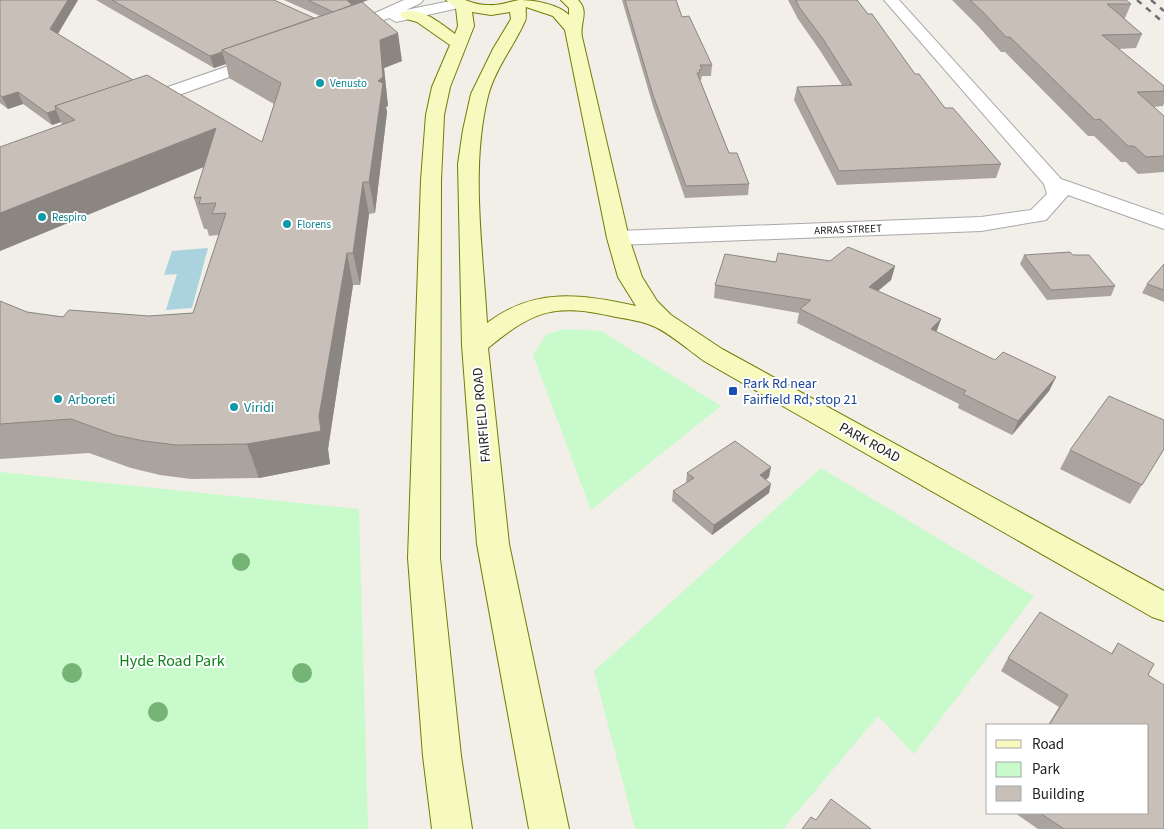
<svg xmlns="http://www.w3.org/2000/svg" width="1164" height="829" font-family="'Source Sans 3',sans-serif">
  <style>
    .park { fill: #c8facc }
    .water { fill: #aad3df }
    .lines { fill: none; stroke-linecap: round; stroke-linejoin: round }
    .street-casing { stroke: #a9a9a9; stroke-width: 2 }
    .secondary-casing { stroke: #707d05; stroke-width: 2 }
    .street { fill: #fff; fill-rule: evenodd }
    .secondary { fill: #f7fabf; fill-rule: evenodd }
    .rail { stroke: #707070; stroke-width: 2.5; stroke-dasharray: 6 6; stroke-linecap: butt }
    .tree { fill: #74b475 }
    .wall { fill: #aba49e }
    .shaded-wall { fill: #8b8681 }
    .building { fill: #c7bfb8; stroke: #8b8681 }
    .culture-dot { fill: #0f9aa8; stroke: #fff; stroke-width: 2 }
    .transit-dot { fill: #1a4fb4; stroke: #fff; stroke-width: 2 }
    .labels { text-anchor: middle; stroke-width: 4; stroke-linejoin: round; paint-order: stroke }
    .far-culture-label { font-size: 11px; fill: #0d838f; stroke: #fff; text-anchor: start }
    .far-street-label { font-size: 11px; fill: #222; stroke: #fff }
    .transit-label { font-size: 14px; fill: #164399; stroke: #fff; text-anchor: start }
    .culture-label { font-size: 14px; fill: #0d838f; stroke: #fff; text-anchor: start }
    .street-label { font-size: 14px; fill: #222; stroke: #fff }
    .near-park-label { font-size: 16px; fill: #0c8416; stroke: #fff }
  </style>
  <rect width="100%" height="100%" fill="#f2efe9"/>
  <!-- park -->
  <g class="park">
    <path d="M565,329L601,331L721,406L591,510L533,355L547,334Z"/>
    <path d="M821,468L1034,596L914,754L878,716L783,829H635L594,671Z"/>
    <path d="M0,472L359,509L368,829H0Z"/>
  </g>
  <!-- water -->
  <path class="water" d="M208,248L192,308L166,310L177,274L164,275L172,251Z"/>
  <g class="lines">
    <defs>
      <g id="street">
        <path d="M404,0H423L421,3L406,10L455,0L463,1L466,4L463,7L396,22L389,18L344,35L338,33L336,30L338,27L364,18Z"/>
        <path d="M884,0H899L1061,179L1164,215V229L1068,195L1046,220L981,231L618,245L610,243L607,238L610,233L618,231L981,217L1031,210L1047,194L1044,184Z"/>
        <path d="M263,54L269,55L271,59L269,63L145,107L139,108L133,107L130,103L133,99Z"/>
      </g>
      <path id="secondary" d="M446,0C452,0 459,0 465,0C473,3 480,5 488,5C499,6 508,2 519,0C534,0 558,4 569,15V8L561,0H578C590,12 579,23 582,37L629,238L642,277L657,301L671,315L722,349L1164,591V621L1152,617L704,361C690,351 668,332 653,326C642,321 628,319 616,317C556,303 535,309 488,348L509,544L569,829H529L477,544L462,345L458,164L463,130L471,94L493,49L511,19L510,12L491,15L472,12L474,26L450,87L444,115L441,180L440,558L461,756L472,829H432L423,756L408,558L421,180L426,115L432,87L450,45L417,22L403,18L400,15L403,12C422,7 440,23 455,34L458,26L456,8ZM526,7L553,16L565,30L607,238L618,277L636,306C582,294 534,287 487,323C483,250 470,168 488,96C495,69 514,46 525,21C527,17 525,11 526,7Z"/>
    </defs>
    <!-- street casing -->
    <use href="#street" class="street-casing"/>
    <!-- secondary casing -->
    <use href="#secondary" class="secondary-casing"/>
    <!-- street -->
    <use href="#street" class="street"/>
    <!-- secondary -->
    <use href="#secondary" class="secondary"/>
    <!-- rail -->
    <g class="rail">
      <path d="M1137,0L1164,23"/>
      <path d="M1151,0L1164,11"/>
    </g>
  </g>
  <!-- trees -->
  <g class="tree">
    <circle cx="241" cy="562" r="9"/>
    <circle cx="72" cy="673" r="10"/>
    <circle cx="302" cy="673" r="10"/>
    <circle cx="158" cy="712" r="10"/>
  </g>
  <!-- wall -->
  <g class="wall">
    <path d="M0,0H78L58,34L133,80L262,142L274,104L229,78L226,64L214,68L96,0H274L314,18L320,16L284,0H368L363,2L402,61L384,68L388,106L386,107L387,112L375,213L369,214L360,285H353L328,449L330,464L259,478L191,479L160,475L131,468L89,453L0,459V301L27,312L63,317L149,316L193,313L219,236L218,235L209,236L207,229H204L194,198L204,167L0,251L62,125L61,122L52,125L23,104L8,109L0,103Z"/>
    <path d="M622,0H676L682,17L712,65L711,76H702L701,80H700L729,153L749,184L748,195L685,198L653,106Z"/>
    <path d="M788,0H857L915,74L945,108L1001,164L996,178L837,185L794,100L797,87L842,85L821,52L798,19Z"/>
    <path d="M952,0H1126L1131,4L1125,18H1124L1142,34L1136,48L1119,49L1164,86V103L1163,106L1153,107L1164,116V172L1138,174L1126,162H1121L1094,136H1088L1005,52H1001L978,26Z"/>
    <path d="M1024,255H1073L1115,286L1111,296L1047,300L1020,264Z"/>
    <path d="M830,261L895,266L891,280L878,291L941,319L936,332L995,360L1056,377L1049,391L1012,435L958,408L959,404L797,323L799,313L714,298L715,285L776,262Z"/>
    <path d="M1164,264V302L1142,293L1147,284Z"/>
    <path d="M1164,449L1130,504L1060,469L1070,450Z"/>
    <path d="M687,473L769,477L766,480L769,493L712,535L672,501L673,491L686,483Z"/>
    <path d="M1118,643L1148,675L1164,829H1038L1015,813H1148V725H1048L1059,707L1001,671L1008,658L1111,654Z"/>
  </g>
  <!-- shaded-wall -->
  <g class="shaded-wall">
    <path d="M68,0H78L54,40L50,29Z"/>
    <path d="M343,0H368L345,8Z"/>
    <path d="M398,33L402,61L384,68L388,106L386,107L387,112L375,213L369,182L378,81L380,40Z"/>
    <path d="M222,52L226,64L214,68L210,56Z"/>
    <path d="M18,92L23,104L8,109L2,97Z"/>
    <path d="M56,110L61,122L52,125L47,113Z"/>
    <path d="M216,128L225,158L0,251V213Z"/>
    <path d="M363,182L369,214L360,285L353,253Z"/>
    <path d="M347,253L353,285L328,449L330,464L259,478L247,444L319,416Z"/>
    <path d="M895,266L891,280L866,301L869,287Z"/>
    <path d="M941,319L936,333L931,329Z"/>
    <path d="M1056,377L1049,391L1012,435L1018,421Z"/>
    <path d="M771,467L769,477L758,485L760,475Z"/>
    <path d="M771,484L769,493L712,535L714,525Z"/>
  </g>
  <!-- building -->
  <g class="building">
    <path d="M0,0H68L50,29L133,80L55,106L56,110L47,113L18,92L2,97L0,95Z"/>
    <path d="M112,0H274L314,18L222,50V52L210,56Z"/>
    <path d="M308,0H347L352,5L333,12Z"/>
    <path d="M625,0H676L682,17L689,16L712,65H700L702,69L699,70L700,73H697L729,153H737L749,184L686,186L653,95Z"/>
    <path d="M796,0H857L868,14H872L915,74H919L945,108H953L1001,164L839,171L797,87L852,85L823,39L799,7Z"/>
    <path d="M970,0H1126L1131,4H1107L1142,34L1102,35L1164,86V91L1137,92L1164,116V156L1146,157L1134,146H1128L1100,119L1095,120L1010,37H1006L983,12Z"/>
    <path d="M362,2L398,33L380,40L383,77L378,81L383,83L369,182H363L353,253H347L319,416L321,431L247,444L176,445L144,441L115,435L71,419L0,424V301L27,312L63,317L69,310L149,316L193,313L226,213L212,214L216,203L199,204L201,197L194,198L216,128L0,213V147L75,120L55,106L147,75L262,142L281,83L222,50Z"/>
    <path d="M848,247L895,266L869,287L941,319L931,329L995,360L1003,352L1056,377L1018,421L963,394L966,391L800,309L811,300L715,285L725,254L776,262L778,253L830,261Z"/>
    <path d="M1070,252L1073,255H1089L1115,286L1051,290L1024,255Z"/>
    <path d="M1164,264V290L1147,284Z"/>
    <path d="M1109,396L1164,420V449L1142,485L1070,450Z"/>
    <path d="M735,441L771,467L760,475L771,484L714,525L673,491L694,478L687,473Z"/>
    <path d="M1040,612L1112,654L1118,643L1154,664L1148,675L1164,685V829H1064L1040,813H1148V725H1049L1068,695L1008,658Z"/>
    <path d="M831,799L871,829H802L811,817L816,820Z"/>
  </g>
  <!-- markers -->
  <g class="culture-dot">
    <circle cx="320" cy="83" r="5"/>
    <circle cx="42" cy="217" r="5"/>
    <circle cx="287" cy="224" r="5"/>
    <circle cx="58" cy="399" r="5"/>
    <circle cx="234" cy="407" r="5"/>
  </g>
  <rect class="transit-dot" x="728" y="386" width="10" height="10" rx="2.5"/>
  <g class="labels">
    <!-- far-culture labels -->
    <g class="far-culture-label">
      <text x="330" y="87">Venusto</text>
      <text x="52" y="221">Respiro</text>
      <text x="297" y="228">Florens</text>
    </g>
    <!-- far-street labels -->
    <g class="far-street-label">
      <text transform="translate(848 229) rotate(-2)" y="4">ARRAS STREET</text>
    </g>
    <!-- transit labels -->
    <g class="transit-label">
      <text x="743" y="388">Park Rd near<tspan x="743" dy="16">Fairfield Rd, stop 21</tspan></text>
    </g>
    <!-- culture labels -->
    <g class="culture-label">
      <text x="68" y="404">Arboreti</text>
      <text x="244" y="412">Viridi</text>
    </g>
    <!-- street labels -->
    <g class="street-label">
      <text transform="translate(481 415) rotate(-95)" y="5">FAIRFIELD ROAD</text>
      <text transform="translate(870 442) rotate(29)" y="5">PARK ROAD</text>
    </g>
    <!-- near-park labels -->
    <g class="near-park-label">
      <text x="172" y="666">Hyde Road Park</text>
    </g>
  </g>
  <!-- legend -->
  <rect x="986" y="724" width="162" height="90" fill="#ffffff" stroke="#a7a7a7"/>
  <rect x="996" y="740" width="25" height="8" fill="#f7fabf" stroke="#a7a7a7"/>
  <text x="1032" y="749" font-size="15" fill="#222222">Road</text>
  <rect x="996" y="762" width="25" height="15" fill="#c8facc" stroke="#a7a7a7"/>
  <text x="1032" y="774" font-size="15" fill="#222222">Park</text>
  <rect x="996" y="786" width="25" height="15" fill="#c7bfb8" stroke="#a7a7a7"/>
  <text x="1032" y="799" font-size="15" fill="#222222">Building</text>
</svg>
